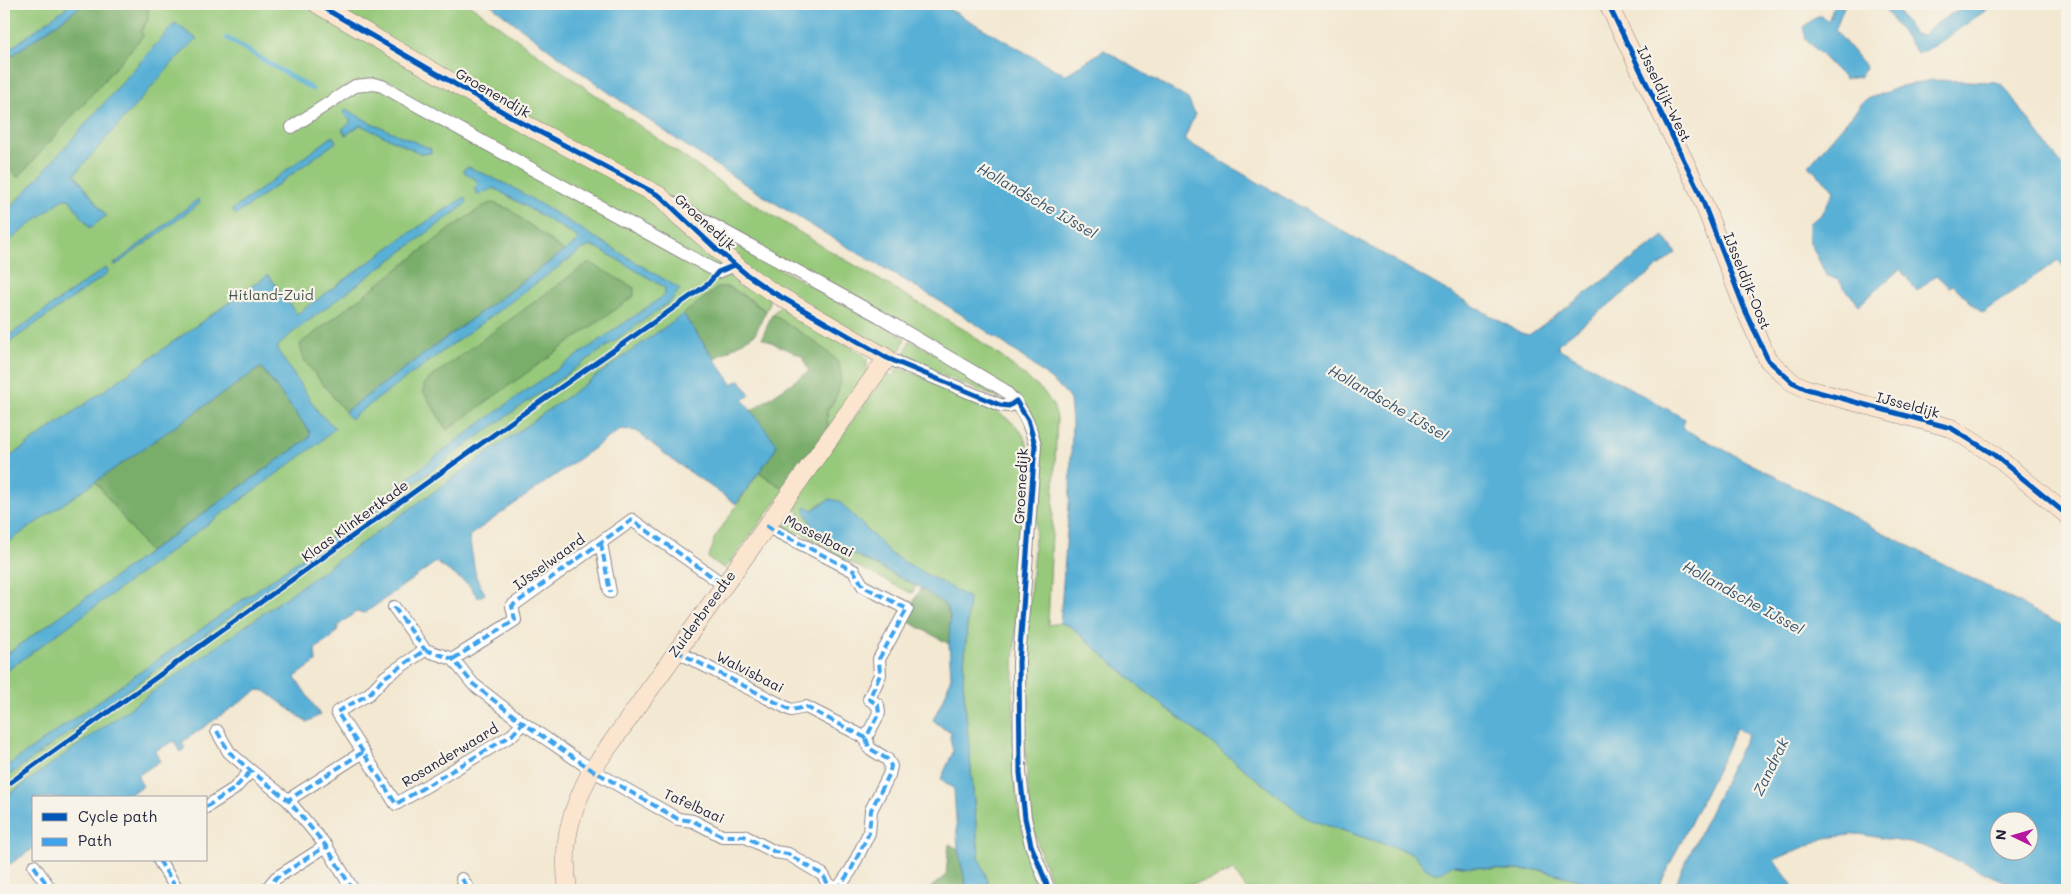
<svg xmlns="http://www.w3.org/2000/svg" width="2071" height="894" font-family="Mali,sans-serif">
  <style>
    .green { fill: #97c97a; stroke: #5c765a }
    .forest { fill: #79ad6a; stroke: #4e6852 }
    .water { fill: #59b0d6; stroke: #3e6988; fill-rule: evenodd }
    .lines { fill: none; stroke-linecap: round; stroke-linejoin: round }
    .stream { stroke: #59b0d6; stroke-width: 4.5 }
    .street-casing { stroke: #8a8586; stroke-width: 14 }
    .secondary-casing { stroke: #8a8586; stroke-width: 19 }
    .street { stroke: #fff; stroke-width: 12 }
    .secondary { stroke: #fbe5cf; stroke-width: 18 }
    .quiet { stroke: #3ea2ec; stroke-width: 4; stroke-dasharray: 8 4; stroke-linecap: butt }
    .cycleway-casing { stroke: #f7f3e8; stroke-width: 8 }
    .cycleway { stroke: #0057b8; stroke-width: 5 }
    .labels { text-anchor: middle; stroke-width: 4.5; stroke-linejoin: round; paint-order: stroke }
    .street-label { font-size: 14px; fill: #22223b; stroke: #f7f3e8 }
    .park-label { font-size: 14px; fill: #45544e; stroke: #f7f3e8 }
    .water-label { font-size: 15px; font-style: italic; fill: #355471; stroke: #f7f3e8 }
  </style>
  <rect width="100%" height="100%" fill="#f7f3e8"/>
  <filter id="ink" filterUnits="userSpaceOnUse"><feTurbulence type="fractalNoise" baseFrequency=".02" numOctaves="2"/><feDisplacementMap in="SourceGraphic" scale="10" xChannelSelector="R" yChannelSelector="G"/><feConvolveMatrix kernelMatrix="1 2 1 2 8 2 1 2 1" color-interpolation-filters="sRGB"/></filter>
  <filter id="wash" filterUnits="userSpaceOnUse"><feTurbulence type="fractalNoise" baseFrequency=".0096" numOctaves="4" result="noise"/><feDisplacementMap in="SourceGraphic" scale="20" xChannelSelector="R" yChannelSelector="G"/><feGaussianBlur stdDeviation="1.12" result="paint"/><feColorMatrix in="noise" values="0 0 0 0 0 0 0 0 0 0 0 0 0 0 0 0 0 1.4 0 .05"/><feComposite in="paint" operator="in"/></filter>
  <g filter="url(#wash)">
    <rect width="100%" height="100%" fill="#f3e8d2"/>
    <!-- green -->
    <g class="green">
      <path d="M4,4H304L691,220L905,338L898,357L769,297V305L766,311L750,299L730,288L42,798H34L4,826Z"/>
      <path d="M327,4H469L529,48L728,188L817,243L968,332L1004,359L1044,392L1053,405L1057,418L1048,625L1060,623L1070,626L1140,687L1308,819L1414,854L1426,869L1454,865L1503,870H1541L1609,888L1641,890H1247L1233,870C1191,894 1106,890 1056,890C1030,840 1028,797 1025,742C1022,644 1036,551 1041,453L1037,431L1011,394L500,105Z"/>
      <path d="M782,305L863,354L867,360V372L828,429L827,410L835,401L823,350L772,314Z"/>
      <path d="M910,340L953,365L999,397L1000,399L903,359Z"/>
      <path d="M900,369L909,371C934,383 1003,409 1018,428C1025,436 1028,446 1030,456C1022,550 1011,644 1014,739C1015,792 1019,842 1043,890H991L979,857L963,681L969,598L892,555L839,501L821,503L812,510L807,507L808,515L818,536L916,586L913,592L911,593L831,553L832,550L799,532L796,536L783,530L791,516L796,519L800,513L790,506L887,373L894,377L896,375L895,370Z"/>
      <path d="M759,472L785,490L725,569L708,558L713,546L714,539Z"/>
    </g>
    <!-- forest -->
    <g class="forest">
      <path d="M84,4H149L148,20L141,32L144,35L18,178L4,161V61Z"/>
      <path d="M493,203L509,209L564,251L345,412L303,359L300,344L446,232L483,206Z"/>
      <path d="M589,262L634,288V296L447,430L424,393V385L430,378Z"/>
      <path d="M719,287H730L766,311L755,334L715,359L683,314Z"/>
      <path d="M772,314C789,325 824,346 836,360C848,375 837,399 827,410L828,429L785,490L759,472L775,450L751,411L809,371L802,356L762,338Z"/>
      <path d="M261,367L310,432L309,438L149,552L95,481Z"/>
      <path d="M921,588C952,607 951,608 949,644L904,619Z"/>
      <path d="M949,844L958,849L967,890H928L946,875Z"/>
    </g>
    <!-- water -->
    <g class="water">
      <path d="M71,4H84L4,61V53Z"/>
      <path d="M490,4H940L1058,71L1067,74L1104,50L1188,99L1195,114L1184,140L1521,333L1529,335L1664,236L1676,253L1558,344V348L1685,419L1682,428L2067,628V890H2024L1920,845L1859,834L1825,838L1774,860L1796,890H1672L1748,734L1736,728L1723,758L1657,890L1609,888L1541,870H1503L1454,865L1436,874L1426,869L1414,854L1308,819L1140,687L1070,626L1060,623L1070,492L1072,422L1070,400L1063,390C982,318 883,270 791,213C687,149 586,79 490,4ZM1998,822H2028V852H1998Z"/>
      <path d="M1834,4H1845L1835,30L1866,67L1860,77L1845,79L1806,39L1803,27L1818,16H1822L1828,22Z"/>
      <path d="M1881,4H1900L1899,13L1914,34L1923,36L1930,28L1966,4H1995L1936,45L1918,54Z"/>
      <path d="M175,23L197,39L177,58L75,174L106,216L90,228L69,199H63L4,245V214L27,190Z"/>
      <path d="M1932,80L1996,82L2002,84L2067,172V270L2058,260L1982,313L1953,285L1949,287L1936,275L1917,291L1900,269L1859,305L1838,280L1826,275L1809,240V223L1820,216L1835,190L1808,166L1865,100L1902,86Z"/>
      <path d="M346,109L367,121L431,149V153L422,154L360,125L346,135L342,129L350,123V120L343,113Z"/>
      <path d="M333,136L336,142L236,215L232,210Z"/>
      <path d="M469,167L512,187L680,289L672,300C572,372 469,440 372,515L4,779V768L343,529L453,443L521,394L665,295L664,287L598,248L591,246L583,249L350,419L345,412L578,241L576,236L494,188L478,195L474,189L478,184L476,180L464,172V169Z"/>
      <path d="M463,198H465L467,202L462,207L292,333L278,346V351L319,413L335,428L319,443L4,673V656L309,438L310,432L261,367L4,545V461L268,275L297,314L408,234Z"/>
      <path d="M198,199L200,201L199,204L116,265L114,264Z"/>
      <path d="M105,268L108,270L107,274L4,346V339Z"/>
      <path d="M683,314L732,384L740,380L750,395L743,400L776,443L775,450L736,504L670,458L636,431L621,429L469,536L476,577L485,594L478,598L469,585L436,562L365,613L356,612L339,625L337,631L331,638L315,649L316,662L295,677L320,715L307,722L265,691L258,690L182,742L185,749L180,752L174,741L155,751L160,761L137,776L143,786L123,798H34V848L4,868V798Z"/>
      <path d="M830,499L839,501L892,555L969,598L963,681L979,857L991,890H967L958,849L954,789L941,779L953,752L950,737L951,731L944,729L933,720L946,693L951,676L949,644L950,616L947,606L921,588L818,536C808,526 812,518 804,511L807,506L812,510Z"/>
    </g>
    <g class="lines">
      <!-- stream -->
      <path class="stream" d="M227,38L312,89"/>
    </g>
  </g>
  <g filter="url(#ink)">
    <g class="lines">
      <defs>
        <g id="street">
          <path d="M292,127L355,86L374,84L382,86L718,272L735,265"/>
          <path d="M669,201L879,316L1004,390C1022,407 1029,421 1035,445L1019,662L1020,773L1025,818L1031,845L1049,890"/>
          <path d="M887,358L1000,405L1009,406L1016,401"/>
          <path d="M766,526L854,571L863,586L907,609L879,659L880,675L869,699L878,705L879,713L866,738"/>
          <path d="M601,543L610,592"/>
          <path d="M394,607L425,650"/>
          <path d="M676,651L791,710L806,707L866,738"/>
          <path d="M453,659L515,620L512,606L632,520L724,585"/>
          <path d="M217,731L229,752L251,771L288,800"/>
          <path d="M363,752L337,712L369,694L385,677L425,650L453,659L473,684L523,723"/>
          <path d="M206,807L234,789L251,771"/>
          <path d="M159,860L176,888L172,890"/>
          <path d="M34,866L51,890"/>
          <path d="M462,879L469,890"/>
          <path d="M266,890L276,878L326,846"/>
          <path d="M353,890L326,846L288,800L363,752L396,804L512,735L523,723L592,770L678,819L693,821L722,836H744L775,852L788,854L823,875L828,884L837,889"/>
          <path d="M837,890L851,870L869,833L871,810L889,775L891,766L887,759L869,748L866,738"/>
        </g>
        <g id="secondary">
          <path d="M317,4L517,120L660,196L679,216L746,274L769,290L887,358L592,770C570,812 561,843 568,890"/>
          <path d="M1608,4L1698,189L1745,310L1768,360L1792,382L1807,389L1951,428L1993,454L2067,515"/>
        </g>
      </defs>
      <!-- street casing -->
      <use href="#street" class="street-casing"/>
      <!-- secondary casing -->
      <use href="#secondary" class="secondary-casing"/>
      <!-- street -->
      <use href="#street" class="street"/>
      <!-- secondary -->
      <use href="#secondary" class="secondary"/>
      <!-- quiet -->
      <g class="quiet">
        <path d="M766,526L854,571L863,586L907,609L879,659L880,675L869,699L878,705L879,713L866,738"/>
        <path d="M601,543L610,592"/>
        <path d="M394,607L425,650"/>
        <path d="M676,651L791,710L806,707L866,738"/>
        <path d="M453,659L515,620L512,606L632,520L724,585"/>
        <path d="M217,731L229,752L251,771L288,800"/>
        <path d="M363,752L337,712L369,694L385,677L425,650L453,659L473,684L523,723"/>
        <path d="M206,807L234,789L251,771"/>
        <path d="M159,860L176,888L172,890"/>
        <path d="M34,866L51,890"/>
        <path d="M462,879L469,890"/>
        <path d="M266,890L276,878L326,846"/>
        <path d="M353,890L326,846L288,800L363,752L396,804L512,735L523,723L592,770L678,819L693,821L722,836H744L775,852L788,854L823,875L828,884L837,889"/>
        <path d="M837,890L851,870L869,833L871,810L889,775L891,766L887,759L869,748L866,738"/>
      </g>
      <defs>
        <g id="cycleway">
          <path d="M317,4L517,120L660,196L715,248L746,274L769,290L887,358L1000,405L1009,406L1016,401L1028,420L1035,445L1019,662L1020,773L1025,818L1031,845L1049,890"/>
          <path d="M1608,4L1698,189L1745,310L1768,360L1792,382L1807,389L1951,428L1993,454L2067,515"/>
          <path d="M4,787L514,420L708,284L718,272L735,265"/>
        </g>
      </defs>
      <!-- cycleway casing -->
      <use href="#cycleway" class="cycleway-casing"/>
      <!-- cycleway -->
      <use href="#cycleway" class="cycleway"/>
    </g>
  </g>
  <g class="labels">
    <!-- street labels -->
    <g class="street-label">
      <text transform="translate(493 93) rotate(30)" y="5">Groenendijk</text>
      <text transform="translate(1664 94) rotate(64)" y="5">IJsseldijk-West</text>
      <text transform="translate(705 222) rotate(42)" y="5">Groenedijk</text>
      <text transform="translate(1747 281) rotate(68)" y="5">IJsseldijk-Oost</text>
      <text transform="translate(1908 405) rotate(15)" y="5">IJsseldijk</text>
      <text transform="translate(1021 486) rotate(-87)" y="5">Groenedijk</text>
      <text transform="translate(355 521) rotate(-36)" y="5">Klaas Klinkertkade</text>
      <text transform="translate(819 536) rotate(27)" y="5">Mosselbaai</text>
      <text transform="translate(549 562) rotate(-36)" y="5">IJsselwaard</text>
      <text transform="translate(702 614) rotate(-54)" y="5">Zuiderbreedte</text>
      <text transform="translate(750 672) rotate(27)" y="5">Walvisbaai</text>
      <text transform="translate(450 755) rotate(-31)" y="5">Rosanderwaard</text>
      <text transform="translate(694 806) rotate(24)" y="5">Tafelbaai</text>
    </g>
    <!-- park labels -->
    <g class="park-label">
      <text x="271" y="300">Hitland-Zuid</text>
    </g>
    <!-- water labels -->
    <g class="water-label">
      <text transform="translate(1037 201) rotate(30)" y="5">Hollandsche IJssel</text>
      <text transform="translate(1388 403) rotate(30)" y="5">Hollandsche IJssel</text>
      <text transform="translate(1743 598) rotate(29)" y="5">Hollandsche IJssel</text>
      <text transform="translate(1771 767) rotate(-64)" y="5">Zandrak</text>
    </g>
  </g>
  <!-- margin -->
  <rect width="2071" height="894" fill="none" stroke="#f7f3e8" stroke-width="20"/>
  <!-- legend -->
  <rect x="32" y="796" width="175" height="65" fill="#f7f3e8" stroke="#a29fa3"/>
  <rect x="42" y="813" width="25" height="8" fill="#0057b8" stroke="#a29fa3"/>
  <text x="78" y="822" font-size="15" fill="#22223b">Cycle path</text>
  <rect x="42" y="838" width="25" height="8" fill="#3ea2ec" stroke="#a29fa3"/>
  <text x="78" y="846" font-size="15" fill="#22223b">Path</text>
  <!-- north arrow -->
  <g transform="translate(2014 836) rotate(275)"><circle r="24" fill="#f7f3e8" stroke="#a29fa3"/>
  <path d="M0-4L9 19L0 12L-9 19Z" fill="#b5179e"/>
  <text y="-8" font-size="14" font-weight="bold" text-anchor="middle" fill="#22223b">N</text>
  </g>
</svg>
